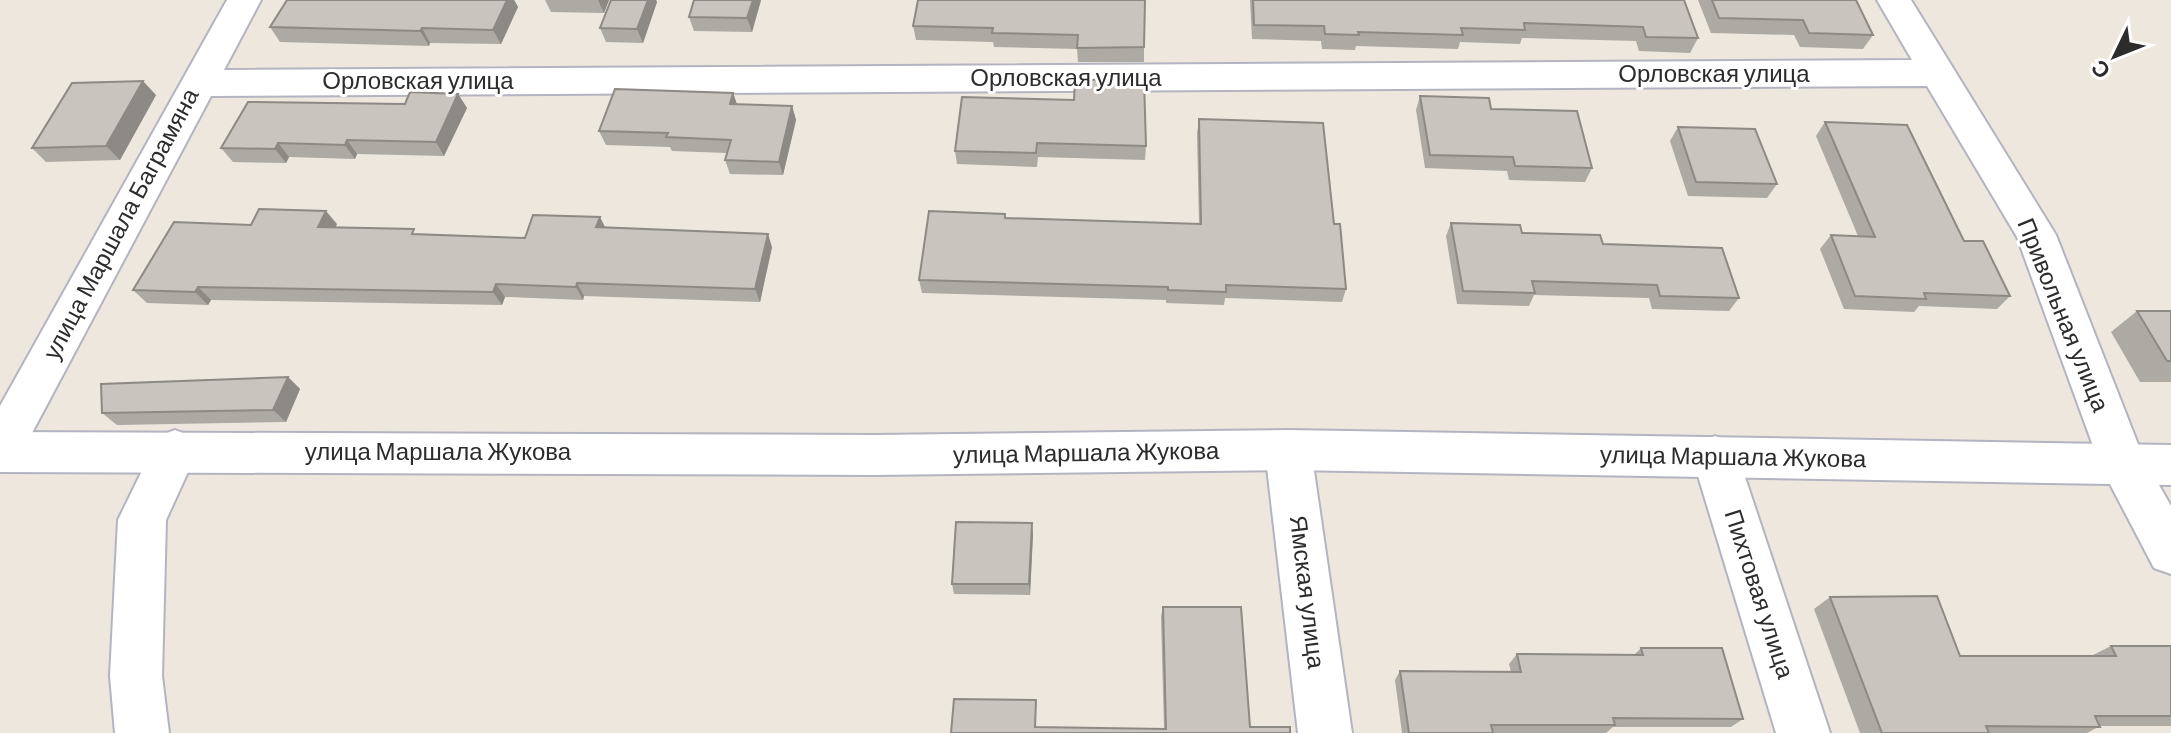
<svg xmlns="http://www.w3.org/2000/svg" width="2171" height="733" font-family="Barlow,sans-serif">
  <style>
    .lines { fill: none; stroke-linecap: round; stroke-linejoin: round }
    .street-casing { stroke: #b2b4c0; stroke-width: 4 }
    .secondary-casing { stroke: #b2b4c0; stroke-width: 4 }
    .street { fill: #fff; fill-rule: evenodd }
    .secondary { fill: #fff; fill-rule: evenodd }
    .wall { fill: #ada9a3 }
    .shaded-wall { fill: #8d8984 }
    .building { fill: #c9c4bd; stroke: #8d8984; stroke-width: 2 }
    .labels { text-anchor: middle; stroke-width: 6; stroke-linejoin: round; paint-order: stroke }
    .street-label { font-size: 24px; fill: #2c2c2c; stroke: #fff }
  </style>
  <rect width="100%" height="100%" fill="#eee7de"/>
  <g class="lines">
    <defs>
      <g id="street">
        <path d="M227,0H261L224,70L1912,60L1877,0H1911L2056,235L2143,457L2171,506V574L2154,568L2100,465L2017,237L1927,86L211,96L16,463L0,469V406Z"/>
        <path d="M175,430L191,436L198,450L166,520L162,676L169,733H115L110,676L118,520L159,436Z"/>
        <path d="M1288,430L1304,436L1311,450L1352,733H1298L1265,450L1272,436Z"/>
        <path d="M1715,436L1731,442L1738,456L1830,733H1776L1692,456L1699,442Z"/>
      </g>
      <path id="secondary" d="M1288,430L2171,445V485L1288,470L875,475L0,472V432L875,435Z"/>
    </defs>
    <!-- street casing -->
    <use href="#street" class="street-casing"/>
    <!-- secondary casing -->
    <use href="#secondary" class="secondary-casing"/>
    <!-- street -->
    <use href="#street" class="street"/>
    <!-- secondary -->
    <use href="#secondary" class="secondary"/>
  </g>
  <!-- wall -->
  <g class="wall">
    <path d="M507,0H514L518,7L501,44L430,43L429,46L280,42L270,27Z"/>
    <path d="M545,0H609L604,13L551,12Z"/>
    <path d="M611,0H656L657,2L643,43L606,42L600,28Z"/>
    <path d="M694,0H761L752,32L694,31L689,17Z"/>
    <path d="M918,0L1144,47V62H1078L1077,49L994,47L993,42L916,40L913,26Z"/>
    <path d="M1250,0H1684L1698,38L1690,53L1639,51L1636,41L1522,38L1520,44L1460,42L1458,49L1356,46L1355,50L1322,49L1321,41L1252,39Z"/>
    <path d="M1698,0H1856L1873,35L1863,49L1800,47L1794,35L1711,33Z"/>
    <path d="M733,93L737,105L792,106L796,120L783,175L730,174L725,160L727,153L672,151L670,147L606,145L599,131Z"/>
    <path d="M458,94L467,108L444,156L357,154L355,159L289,157L286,163L233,162L221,148Z"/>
    <path d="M156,95L120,160L46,162L32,148Z"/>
    <path d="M1420,96L1491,109L1592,168L1585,182L1509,180L1507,171L1425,168L1416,110Z"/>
    <path d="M962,97L1146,146L1145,160L1038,157L1037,167L957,164L955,151Z"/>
    <path d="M1199,119L1334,224L1346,289L1342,302L1225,298L1224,305L1166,303V300L922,293L919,280L1005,218L1199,224L1197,133Z"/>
    <path d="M1825,122L1964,241L2010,296L1997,309L1919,306L1914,312L1844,309L1820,249L1831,235L1858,236L1816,136Z"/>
    <path d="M1678,127L1777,184L1767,198L1688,196L1670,141Z"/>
    <path d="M1451,223L1603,244L1739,298L1729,311L1652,309L1649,298L1534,295L1529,306L1457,304L1446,236Z"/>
    <path d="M337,224L335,227L418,235L525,238L605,227L772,247L760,302L584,296L583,300L505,297L502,305L211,300L208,305L147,303L133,290L251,225Z"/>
    <path d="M2137,311H2171V382H2140L2111,332Z"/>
    <path d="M288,377L300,389L286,422L117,425L102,413Z"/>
    <path d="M1033,534L1030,595L954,594L952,584Z"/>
    <path d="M1830,597L1960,656H2091L2111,646H2171V726H2100L2087,733H1860L1814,609Z"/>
    <path d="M1163,607H1241L1250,727H1290V733H951L954,699L1036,700V727L1164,729L1161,617Z"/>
    <path d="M1641,648L1743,719L1731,727H1613L1606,733H1402L1395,680L1400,671L1511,672L1509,664L1517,654L1634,655Z"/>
  </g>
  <!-- shaded-wall -->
  <g class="shaded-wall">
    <path d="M507,0H514L518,7L501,44L493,30Z"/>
    <path d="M598,0H609L604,13Z"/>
    <path d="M648,0H656L657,2L643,43L637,29Z"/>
    <path d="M753,0H761L752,32L747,18Z"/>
    <path d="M422,28L430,43L429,46L420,31Z"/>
    <path d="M143,81L156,95L120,160L106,146Z"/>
    <path d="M733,93L738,107L730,104Z"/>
    <path d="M458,94L467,108L444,156L436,142Z"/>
    <path d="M792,106L796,120L783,175L779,162Z"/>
    <path d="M347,140L357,154L355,159L345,145Z"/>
    <path d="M278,143L289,157L286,163L275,149Z"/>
    <path d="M326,211L337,224L329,240L318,227Z"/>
    <path d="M600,217L607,231L596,227Z"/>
    <path d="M768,234L772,247L760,302L755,289Z"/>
    <path d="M577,283L584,296L583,300L576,287Z"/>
    <path d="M496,284L505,297L502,305L493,292Z"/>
    <path d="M198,287L211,300L208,305L195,292Z"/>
    <path d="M288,377L300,389L286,422L273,410Z"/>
    <path d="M1032,523L1033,534L1030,595L1029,584Z"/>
  </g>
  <!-- building -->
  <g class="building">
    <path d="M287,0H507L493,30L422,28L420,31L270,27Z"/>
    <path d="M611,0H648L637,29L600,28Z"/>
    <path d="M694,0H753L747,18L689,17Z"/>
    <path d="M918,0H1145L1144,47L1077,48L1078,35L992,33L993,28L913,26Z"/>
    <path d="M1253,0H1684L1698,38L1646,37L1643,27L1524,23L1525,30L1461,28L1463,35L1358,32L1359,35L1325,34L1324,26L1254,25Z"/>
    <path d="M1712,0H1856L1873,35L1809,33L1803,20L1719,18Z"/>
    <path d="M1144,79L1146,146L1037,143L1036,153L955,151L962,97L1074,100L1075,80Z"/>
    <path d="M143,81L106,146L32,148L72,83Z"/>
    <path d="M615,89L733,93L730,104L792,106L779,162L725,160L731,140L666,137L668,133L599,131Z"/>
    <path d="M410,92L458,94L436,142L347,140L345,145L278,143L275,149L221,148L248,102L405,104Z"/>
    <path d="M1420,96L1489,98L1491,109L1577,111L1592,168L1515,166L1513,157L1430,155Z"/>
    <path d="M1199,119L1323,123L1334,224H1340L1346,289L1226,285V292L1168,290V287L919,280L929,211L1005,214V218L1201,224Z"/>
    <path d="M1825,122L1907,125L1964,241H1983L2010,296L1924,293L1926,299L1855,296L1831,235L1875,237Z"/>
    <path d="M1678,127L1755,129L1777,184L1696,182Z"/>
    <path d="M259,209L326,211L318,227L414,229L412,234L525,238L533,215L600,217L596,227L768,234L755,289L577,283L576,287L496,284L493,292L198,287L195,292L133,290L174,222L251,225Z"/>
    <path d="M1451,223L1520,225L1522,233L1600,235L1603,244L1722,248L1739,298L1660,296L1657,285L1532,281L1535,293L1463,291Z"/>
    <path d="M2137,311H2171V361H2167Z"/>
    <path d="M288,377L273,410L102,413L101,384Z"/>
    <path d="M956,522L1032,523L1029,584H952Z"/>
    <path d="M1937,596L1960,656H2116L2111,646H2171V716H2095L2100,727L1986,726L1989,733H1882L1830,597Z"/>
    <path d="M1163,607H1241L1250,727H1290V733H951L954,699L1036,700L1035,727L1166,729Z"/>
    <path d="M1641,648H1722L1743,719L1613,718L1615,725H1491L1493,733H1409L1400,671L1521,672L1517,654L1643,655Z"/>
  </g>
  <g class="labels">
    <!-- street labels -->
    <g class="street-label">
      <text x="1714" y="82">Орловская улица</text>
      <text x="1066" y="86">Орловская улица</text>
      <text x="418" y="89">Орловская улица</text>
      <text transform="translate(121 224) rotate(-62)" y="8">улица Маршала Баграмяна</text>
      <text transform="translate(2063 315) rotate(68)" y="8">Привольная улица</text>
      <text x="438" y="460">улица Маршала Жукова</text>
      <text transform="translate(1086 453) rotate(-1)" y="8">улица Маршала Жукова</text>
      <text transform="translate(1733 457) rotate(1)" y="8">улица Маршала Жукова</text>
      <text transform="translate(1307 592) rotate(83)" y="8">Ямская улица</text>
      <text transform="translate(1759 594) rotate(72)" y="8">Пихтовая улица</text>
    </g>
  </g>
  <!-- north arrow -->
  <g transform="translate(2115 56) rotate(227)" stroke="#ffffff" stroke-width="6" paint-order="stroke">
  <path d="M0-6L14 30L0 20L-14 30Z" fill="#2c2c2c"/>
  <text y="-12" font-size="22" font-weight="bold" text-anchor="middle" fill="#2c2c2c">С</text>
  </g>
</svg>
